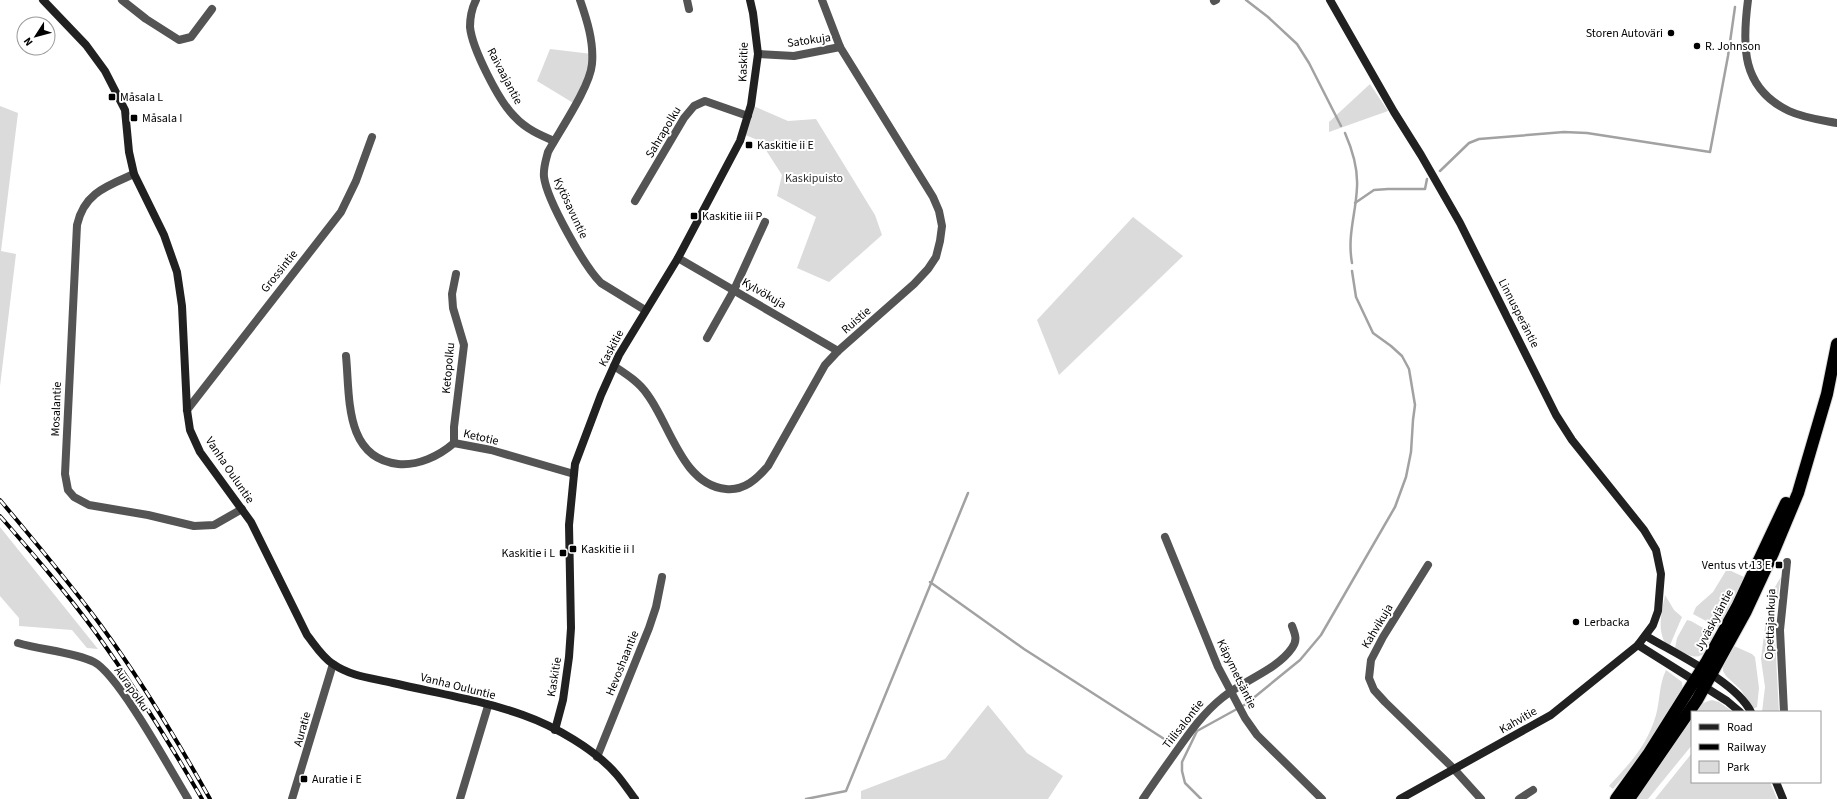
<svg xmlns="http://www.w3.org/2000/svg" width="1837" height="799" font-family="'Source Sans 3',sans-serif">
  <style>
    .green { fill: #dbdbdb }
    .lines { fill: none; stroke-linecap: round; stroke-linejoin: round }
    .stream { stroke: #a2a2a2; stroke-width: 2.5 }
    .highway-casing { stroke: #dbdbdb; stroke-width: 14 }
    .street { stroke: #545454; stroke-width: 8 }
    .secondary { stroke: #212121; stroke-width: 8 }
    .highway { stroke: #000; stroke-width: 12 }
    .rail-casing { stroke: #000; stroke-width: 4 }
    .rail { stroke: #fff; stroke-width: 2.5; stroke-dasharray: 8; stroke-linecap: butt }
    .poi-dot { fill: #000; stroke: #fff; stroke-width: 1.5 }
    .labels { text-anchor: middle; stroke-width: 4; stroke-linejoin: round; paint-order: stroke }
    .poi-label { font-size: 12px; fill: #000; stroke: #fff; text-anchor: start }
    .street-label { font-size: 12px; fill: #000; stroke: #fff }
    .park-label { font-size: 12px; fill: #323232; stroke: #fff }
  </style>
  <rect width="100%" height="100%" fill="#fff"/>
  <!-- green -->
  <g class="green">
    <path d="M550,49L592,54L591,72L575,104L537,81Z"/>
    <path d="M1370,84L1388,111L1329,132V122Z"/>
    <path d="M751,105L788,121L816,119L875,215L882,235L829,282L797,268L816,217L777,196L782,175L760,141L743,134Z"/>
    <path d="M0,106L18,113L1,251L16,254L0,386Z"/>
    <path d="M1133,217L1183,256L1059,375L1037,320Z"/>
    <path d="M0,527L98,649L87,648L72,630L19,626V618L0,596Z"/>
    <path d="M1727,569L1744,577L1721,629L1693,614L1696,607L1713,592Z"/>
    <path d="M1781,577L1775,613L1771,614L1768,611C1769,598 1774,587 1781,577Z"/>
    <path d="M1665,595L1674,610L1682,617L1670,645L1665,643C1657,627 1662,612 1665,595Z"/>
    <path d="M1766,619L1774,620L1779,712H1762L1765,687L1761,659Z"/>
    <path d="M1687,620L1691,621L1717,636C1703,658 1700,663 1675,648L1677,638Z"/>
    <path d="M1734,646L1752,654L1755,657L1759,688L1757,707L1753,709L1741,690L1726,676L1723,671V666Z"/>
    <path d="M1666,670L1682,682L1683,692L1647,749L1613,789L1609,786C1630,763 1647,746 1656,715C1660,701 1659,684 1666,670Z"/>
    <path d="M1712,700L1719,702L1733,712H1695C1699,705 1704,702 1712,700Z"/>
    <path d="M988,705L1027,753L1063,776L1048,799H861V791L945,759Z"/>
    <path d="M1692,716V745L1648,799H1633Z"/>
    <path d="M1692,753V782H1770L1777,799H1655Z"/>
  </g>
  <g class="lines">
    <!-- stream -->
    <g class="stream">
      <path d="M1246,0L1268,17L1297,44L1309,63L1341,126"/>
      <path d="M1345,133C1352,149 1358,170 1357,187C1356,214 1347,235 1352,263"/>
      <path d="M1440,171L1469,143L1479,139L1564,132L1587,133L1710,152L1728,56L1735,7"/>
      <path d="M1355,203L1374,190L1388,189H1425L1427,179"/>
      <path d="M930,582L1024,649L1172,744"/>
      <path d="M806,799L846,791L968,493"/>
      <path d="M1201,799L1185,783L1182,771V762L1197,731L1246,704L1300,660L1321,635L1395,507L1406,477L1411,452L1413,420L1415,405L1409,369L1402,356L1391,346L1373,333L1356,297L1352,271"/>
    </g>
    <defs>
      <g id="highway">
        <path d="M1616,799L1649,753L1707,661L1737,607L1786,503"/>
        <path d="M1629,799L1697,700L1746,611L1773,553L1798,493L1827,394L1837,344"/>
      </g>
    </defs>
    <!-- highway casing -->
    <use href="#highway" class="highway-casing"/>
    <!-- street -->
    <g class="street">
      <path d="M122,0L146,19L179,40L191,37L212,9"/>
      <path d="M476,0C472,8 470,18 470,27C472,48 499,102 515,117C526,129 540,135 554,141"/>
      <path d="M580,0C587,20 594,42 592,64C590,87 560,130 548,152C546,160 543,168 544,177C547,200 584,266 601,283L645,310"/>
      <path d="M687,0L689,9"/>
      <path d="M1748,0C1742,46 1741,88 1789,111C1804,118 1821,120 1837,123"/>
      <path d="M1214,1L1216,0"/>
      <path d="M758,54L794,56L840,47"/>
      <path d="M134,174C107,186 84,193 77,225L65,474L68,490L74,497L89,505L148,515L194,526L214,525L242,509"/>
      <path d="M635,201L684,118L694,106L705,101L748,116"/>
      <path d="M678,258L838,351"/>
      <path d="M707,338L734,290L765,222"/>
      <path d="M346,356C350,396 344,458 398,464C418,466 439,456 454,443L491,450L574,474"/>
      <path d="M614,366C626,374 639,382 647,394C670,424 682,485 726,489C744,491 757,479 768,466L825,365L838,351L914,284L928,269L936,257L940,241L942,226L939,211L933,197L840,47L822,0"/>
      <path d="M187,410L341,212L356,181L372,137"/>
      <path d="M454,443V427L464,345L453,308L452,294L456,274"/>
      <path d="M1165,537L1218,667L1245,718L1257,735L1322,799"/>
      <path d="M1428,565L1383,637L1371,660L1369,678L1374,690L1385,702L1453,768L1481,799"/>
      <path d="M18,643C41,650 74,652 94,662C119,675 171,771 188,799"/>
      <path d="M1784,712L1780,630L1787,562"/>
      <path d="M597,757L649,628L656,607L662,577"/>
      <path d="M292,799L333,664"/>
      <path d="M460,799L488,706"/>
      <path d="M1143,799C1153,784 1163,770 1173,756C1188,735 1202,714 1222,698C1242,681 1277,670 1292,648C1298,640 1295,634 1292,626"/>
      <path d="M1519,799L1533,790"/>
    </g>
    <!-- secondary -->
    <g class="secondary">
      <path d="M43,0L86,45L105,71L125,110L129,152L134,174L164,235L177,272L182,306L187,410L190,430L200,452L251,522L307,635C315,645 322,657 333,664C352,677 372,678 393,683C436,693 481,700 523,715C554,726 595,749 617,775C623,782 629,791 635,799"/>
      <path d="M1330,0L1394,112L1421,155L1460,223L1556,415L1572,440L1644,530L1656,550L1661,574L1658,611L1653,625L1638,645L1551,715L1400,799"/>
      <path d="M1646,636C1676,654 1736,682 1751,712"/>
      <path d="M1638,645L1727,701L1740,712"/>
      <path d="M555,730L563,700L569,657L571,628L569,525L575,464L601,395L619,355L678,258L740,141L751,105L758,54L753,13L750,0"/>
      <path d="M1776,782L1783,799"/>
    </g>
    <!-- highway -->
    <use href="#highway" class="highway"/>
    <defs>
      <g id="rail">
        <path d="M0,500C35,542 70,583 102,627C142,682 177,740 210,799"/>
        <path d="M0,516C33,554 66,592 96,633C134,686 169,742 202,799"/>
      </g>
    </defs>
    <!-- rail casing -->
    <use href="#rail" class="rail-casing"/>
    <!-- rail -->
    <use href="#rail" class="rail"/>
  </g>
  <!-- markers -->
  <g class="poi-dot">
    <circle cx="1671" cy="33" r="4"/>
    <circle cx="1697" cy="46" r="4"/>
    <rect x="108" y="93" width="8" height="8" rx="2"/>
    <rect x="130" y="114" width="8" height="8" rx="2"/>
    <rect x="745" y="141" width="8" height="8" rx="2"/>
    <rect x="690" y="212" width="8" height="8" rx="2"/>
    <rect x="569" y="545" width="8" height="8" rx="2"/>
    <rect x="559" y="549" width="8" height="8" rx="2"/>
    <rect x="1775" y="561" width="8" height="8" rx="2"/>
    <circle cx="1576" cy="622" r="4"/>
    <rect x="300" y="775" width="8" height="8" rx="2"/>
  </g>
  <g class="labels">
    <!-- poi labels -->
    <g class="poi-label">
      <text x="1663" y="37" text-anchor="end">Storen Autoväri</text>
      <text x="1705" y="50">R. Johnson</text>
      <text x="120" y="101">Måsala L</text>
      <text x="142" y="122">Måsala I</text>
      <text x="757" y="149">Kaskitie ii E</text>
      <text x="702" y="220">Kaskitie iii P</text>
      <text x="581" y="553">Kaskitie ii I</text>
      <text x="555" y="557" text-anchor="end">Kaskitie i L</text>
      <text x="1771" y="569" text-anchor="end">Ventus vt 13 E</text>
      <text x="1584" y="626">Lerbacka</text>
      <text x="312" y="783">Auratie i E</text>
    </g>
    <!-- street labels -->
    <g class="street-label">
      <text transform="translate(809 40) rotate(-8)" y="4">Satokuja</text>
      <text transform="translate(743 62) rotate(-88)" y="4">Kaskitie</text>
      <text transform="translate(505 76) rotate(62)" y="4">Raivaajantie</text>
      <text transform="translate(663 132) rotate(-59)" y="4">Sahrapolku</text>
      <text transform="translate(571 208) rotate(65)" y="4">Kytösavuntie</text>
      <text transform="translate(279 271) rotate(-51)" y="4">Grossintie</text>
      <text transform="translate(764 293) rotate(30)" y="4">Kylvökuja</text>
      <text transform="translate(1519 313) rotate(63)" y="4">Linnusperäntie</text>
      <text transform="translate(856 320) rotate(-41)" y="4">Ruistie</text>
      <text transform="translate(611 348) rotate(-62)" y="4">Kaskitie</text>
      <text transform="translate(448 368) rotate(-85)" y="4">Ketopolku</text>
      <text transform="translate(56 409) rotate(-88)" y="4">Mosalantie</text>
      <text transform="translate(481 437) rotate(13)" y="4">Ketotie</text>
      <text transform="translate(230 470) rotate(56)" y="4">Vanha Ouluntie</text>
      <text transform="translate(1714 620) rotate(-62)" y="4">Jyväskyläntie</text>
      <text transform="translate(1770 624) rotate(-88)" y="4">Opettajankuja</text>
      <text transform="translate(1377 626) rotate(-59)" y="4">Kahvikuja</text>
      <text transform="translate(622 663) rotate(-68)" y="4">Hevoshaantie</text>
      <text transform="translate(1237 674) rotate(64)" y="4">Käpymetsäntie</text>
      <text transform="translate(554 677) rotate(-81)" y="4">Kaskitie</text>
      <text transform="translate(458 686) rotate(14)" y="4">Vanha Ouluntie</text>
      <text transform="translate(132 689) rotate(55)" y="4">Aurapolku</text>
      <text transform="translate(1518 720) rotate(-30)" y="4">Kahvitie</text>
      <text transform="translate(1183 724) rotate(-52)" y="4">Tiilisalontie</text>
      <text transform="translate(302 729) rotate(-74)" y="4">Auratie</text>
    </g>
    <!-- park labels -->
    <g class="park-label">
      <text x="814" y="182">Kaskipuisto</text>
    </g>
  </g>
  <!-- legend -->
  <rect x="1691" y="711" width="130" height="72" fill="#ffffff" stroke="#999999"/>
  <rect x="1699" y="724" width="20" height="6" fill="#212121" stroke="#999999"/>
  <text x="1727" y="731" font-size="12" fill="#000000">Road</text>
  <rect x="1699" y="744" width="20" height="6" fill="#000000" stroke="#999999"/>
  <text x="1727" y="751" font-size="12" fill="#000000">Railway</text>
  <rect x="1699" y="761" width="20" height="12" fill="#dbdbdb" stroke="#999999"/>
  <text x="1727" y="771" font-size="12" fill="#000000">Park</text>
  <!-- north arrow -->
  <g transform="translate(36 36) rotate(234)"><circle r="19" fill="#ffffff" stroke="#999999"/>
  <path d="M0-3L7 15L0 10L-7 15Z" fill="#000000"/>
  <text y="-6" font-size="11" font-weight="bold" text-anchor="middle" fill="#000000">N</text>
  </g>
</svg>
